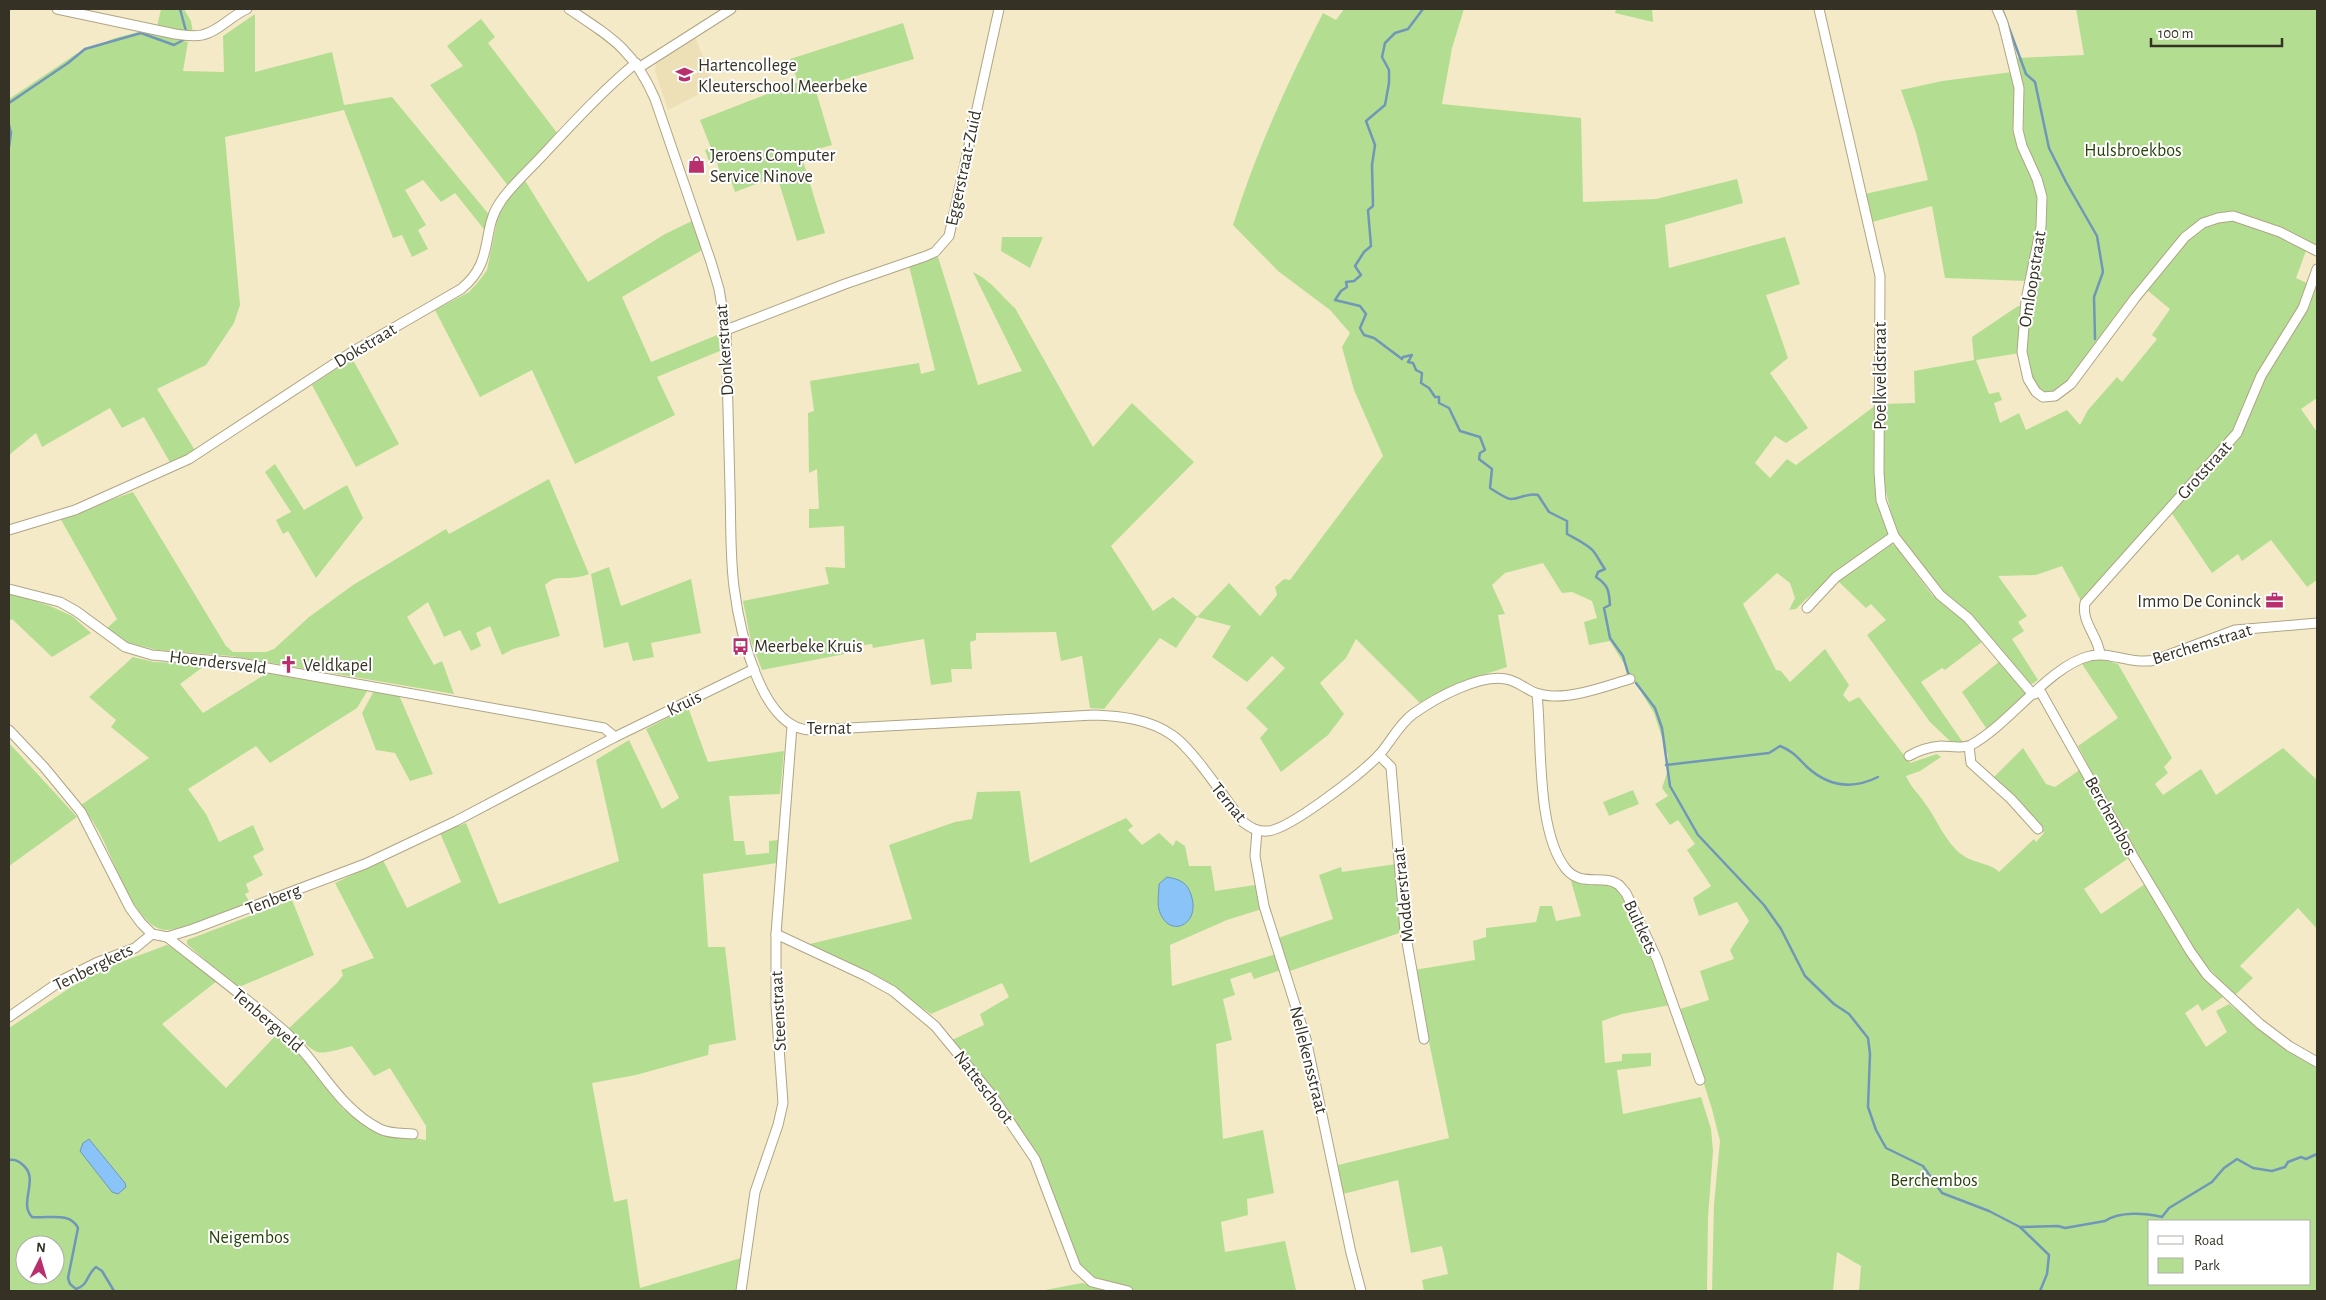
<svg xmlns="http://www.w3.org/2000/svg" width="2326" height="1300" font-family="'Alegreya Sans',sans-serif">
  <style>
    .built { fill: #ede0b6 }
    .green { fill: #b3de91; fill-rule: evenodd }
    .water { fill: #8ac3f8; stroke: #7097b8 }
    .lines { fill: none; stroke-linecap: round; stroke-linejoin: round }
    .stream { stroke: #7097b8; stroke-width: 2.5 }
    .minor-casing { stroke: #afa585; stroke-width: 11 }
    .minor { stroke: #fff; stroke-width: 9 }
    .labels { text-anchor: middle; stroke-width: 4; stroke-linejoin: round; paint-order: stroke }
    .poi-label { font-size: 18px; fill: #353124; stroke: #fff; text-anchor: start }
    .park-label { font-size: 18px; fill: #274307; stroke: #fff }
    .street-label { font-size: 18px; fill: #353124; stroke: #fff }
  </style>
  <rect width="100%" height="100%" fill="#f4eac7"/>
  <!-- built -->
  <path class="built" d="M695,37L715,86L668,110L655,71L656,63Z"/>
  <!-- green -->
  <g class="green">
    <path d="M161,9H184L191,21L193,33L157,27Z"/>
    <path d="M1344,9H1464L1452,48L1442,104L1581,118L1583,202L1656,199L1737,179L1743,203L1665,225L1669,268L1785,237L1800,284L1766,295L1788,358L1770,373L1808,428L1786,443L1775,436L1755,463L1770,478L1787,459L1796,465L1876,405V501L1889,535L1806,599L1796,609L1789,610L1795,598L1790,583L1777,573L1743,604L1776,670L1781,671L1790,682L1825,649L1849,685L1843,695L1849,702L1859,697L1910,763L1937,754L1941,757L1920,771L1906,776C1910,786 1918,793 1924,802C1938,820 1946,846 1967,858C1977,863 1993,865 1999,872L2034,839L2036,842L2044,833L2027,812L1992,779L2023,748L2046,784L2055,787L2081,769L2130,857L2084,889L2101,914L2145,884L2159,910L2194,964L2223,997L2202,1011L2198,1004L2185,1013L2206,1047L2227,1032L2216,1011L2229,1004L2280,1046L2317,1068V1291H1859L1861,1266L1837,1252L1833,1291H1712L1714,1204L1720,1141L1712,1109L1680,1009L1709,1000L1700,971L1734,959L1730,950L1749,921L1737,902L1699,916L1693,898L1711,886L1687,850L1695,844L1678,820L1670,825L1655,804L1668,796L1662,788L1667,773L1668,756L1654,713L1610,641L1589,645L1584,622L1597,618L1592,601L1572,592L1562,593L1543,563L1505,573L1492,585L1505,614L1498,615L1507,667C1477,677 1447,685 1420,703L1356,639L1346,658L1320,683L1344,714L1328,735L1281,772L1260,738L1268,729L1246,708L1285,668L1272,656L1247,682L1212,657L1231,626L1197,617L1176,648L1160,638L1104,709L1090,708L1082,656L1061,661L1056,632L976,633V640L970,642L972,669H951L952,682L931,685L924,639L873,648L872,644L849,647L850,653L762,670L751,641L743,601L829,584L825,567L845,568L844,526L809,528V509H819L817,469L809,473L808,413L814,411L810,381L919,363L921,374L935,370L909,266L938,257L978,385L1022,371L973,272C993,282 999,294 1015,308L1093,447L1132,403L1194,462L1111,546L1153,611L1173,597L1197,617L1229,583L1260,616L1277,595L1275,587L1284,579L1290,580L1383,456L1354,390L1342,347L1350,333L1330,310L1278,271L1233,225C1256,152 1288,81 1323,13L1336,20ZM2150,1221H2310V1284H2150Z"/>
    <path d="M1616,9H1652L1653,22L1615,13Z"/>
    <path d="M2076,9H2317V245L2252,218L2227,213L2183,233L2066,384L2053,391L2043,393C2040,387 2034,384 2032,378C2013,318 2048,260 2045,201C2044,175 2029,163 2025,141C2022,127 2024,114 2024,99C2023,86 2020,72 2017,58L2084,55Z"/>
    <path d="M255,14V72L332,52L344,105L392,97L491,217L487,233L455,193L441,202L423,180L405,190L426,225L418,230L428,249L412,257L402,235L393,238L344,110L225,137L240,305L234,323L206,365L157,389L196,452L171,464L144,417L122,428L110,408L42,447L36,433L9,455V99L76,54L115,38L143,31L188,42L183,71L224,72L223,36Z"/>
    <path d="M481,19L495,37L488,43L558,134L509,187L430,85L463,66L447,46Z"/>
    <path d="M903,23L914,59L815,88L832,145L801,154L825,233L797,241L777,176L735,192L731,181L723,184L717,162L710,164L705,150L711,148L700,120L798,82L790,59Z"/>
    <path d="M2012,72L2016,93L2014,115L2038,192L2039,225L2027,281L1945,278L1932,206L1872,222L1865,194L1928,180L1916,133L1901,90L1942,81Z"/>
    <path d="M524,179L588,282L665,234L692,221L702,250L622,297L651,362L722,333V350L657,377L675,415L575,464L532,370L480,397L435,310L469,292L479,281L487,270L499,212Z"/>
    <path d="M2229,219L2260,227L2307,248L2296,278L2309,284L2299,308L2233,433L2212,453L2174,499L2081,601L2062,566L2036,575L1998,576L2027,616L2018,622L2024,631L2012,639L2038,680L2032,684L2029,683L1973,617L1942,591L1900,537L1894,526L1884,483L1883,404L1915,403L1914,371L1974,360L1972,337L2018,306L2023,307L2020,353L1976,360L1989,394L1999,392L2002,400L1994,403L2000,423L2019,413L2026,430L2067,410L2080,425L2088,410L2117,377L2122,382L2157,339L2152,335L2170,309L2147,290L2189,237L2202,228Z"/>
    <path d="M1002,237H1043L1030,268L1001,251Z"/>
    <path d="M2317,277V398L2301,409L2317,432V580L2307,587L2271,540L2242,561L2238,554L2212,573L2171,512L2239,439L2256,394Z"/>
    <path d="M352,358L399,444L356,467L312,385Z"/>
    <path d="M275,464L304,510L347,485L363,518L316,578L288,531L283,534L276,520L291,512L265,472Z"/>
    <path d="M549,479L589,574C585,575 581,577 577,577C563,580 556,574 545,585L560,636L513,649L502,655L490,626L476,633L481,646L471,651L460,630L444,637L428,602L407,617L434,665L442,661L454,694L231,656L157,650L126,642L106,629L117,619L60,518L133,492L226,646L233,652H266L274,649L309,617L353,585L446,529L449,534Z"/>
    <path d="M1888,544H1892L1897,548L1932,595L1966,623L1983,641L1945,670L1942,668L1921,682L1964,744L1950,741L1930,722L1867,635L1886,620L1871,604L1866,608L1838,581Z"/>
    <path d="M609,567L621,606L691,579L701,633L651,643L654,657L633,661L628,642L604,648L591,574Z"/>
    <path d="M9,593L50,606L72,616L91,633L52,657L12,619L9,621Z"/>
    <path d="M133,657L154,662L207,664L180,684L203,713L272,670L369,688L357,708L270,763L256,746L188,789L206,814L219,842L253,825L264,850L253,856L263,875L246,884L249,892L245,894L250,903C231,909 183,931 165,930C133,927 112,851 96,827C92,819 86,812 81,805L149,758L111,727L116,720L89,697Z"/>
    <path d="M2096,658L2118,664L2172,758L2164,767L2168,773L2155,784L2163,795L2201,769L2216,795L2283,748L2317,780V929L2298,908L2240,966L2253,978L2234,996L2197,955L2116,818L2078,746L2118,718L2082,664Z"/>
    <path d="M2000,661L2027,694L1988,731L1962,692Z"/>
    <path d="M375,689L398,693L433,774L410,781L395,753L376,750L362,713Z"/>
    <path d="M688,707L708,762L784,751L780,794L729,796L734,841H744L746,855L769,853V841L779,840L777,863L703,874L708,947H725L736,1040L709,1045L708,1055L636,1075L592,1083L614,1202L627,1199L640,1288L741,1258L738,1291H9V1028L94,972L167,945L176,948L217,981L162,1024L226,1088L280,1031L304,1057L343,1109L378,1132L426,1140V1126L390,1068L374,1076L352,1046C308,1058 321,1054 288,1029L337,983L343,975L341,970L374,958L335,883L383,860L407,908L461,882L440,833L466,823L499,904L619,861L596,760L629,740L662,809L679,798L646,729ZM25,1245H55V1275H25Z"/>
    <path d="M9,743L77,817L9,866Z"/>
    <path d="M1633,790L1639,804L1609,816L1603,802Z"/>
    <path d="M1020,791L1030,863L1126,818L1133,826L1128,830L1142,845L1159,833L1173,846L1176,840L1185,846L1189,866H1211L1215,891L1255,885L1262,909L1227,920L1170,945L1172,986L1276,954L1281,970L1254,979L1251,972L1230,979L1235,995L1223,999L1232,1040L1216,1044L1223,1139L1263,1130L1274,1193L1247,1199L1248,1215L1221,1222L1225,1252L1285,1241L1296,1290L1132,1291L1095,1282L1079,1268L1043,1170L952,1040L984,1025L980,1014L1009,997L1002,983L931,1014L893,988L806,945L912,919L889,845L955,822L972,819L977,792Z"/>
    <path d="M1396,864L1402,932L1290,971L1278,938L1333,919L1319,875L1341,867L1342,872Z"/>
    <path d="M1571,881C1582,883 1607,881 1616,887C1632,898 1662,984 1670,1005L1622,1014L1602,1021L1605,1063L1622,1061V1054L1651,1053V1066L1617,1070L1623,1114L1701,1097L1711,1129L1713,1151L1708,1218L1707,1291H1424L1422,1280L1448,1274L1442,1246L1411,1253L1398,1180L1343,1194L1338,1165L1449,1138L1414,970L1475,960L1473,941L1486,937V928L1536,922L1540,906H1552L1556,921L1581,916Z"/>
    <path d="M292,900L314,955L237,988L187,944V940Z"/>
    <path d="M1082,1283L1110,1291H1040Z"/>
  </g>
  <!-- water -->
  <g class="water">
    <path d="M1167,877C1172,878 1178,879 1182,882C1187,884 1191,893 1192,898C1199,925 1171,937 1161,915C1156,906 1159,894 1159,884Z"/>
    <path d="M89,1139L125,1183L126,1187L118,1194L112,1192L80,1151L83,1143Z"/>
  </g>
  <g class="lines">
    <!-- stream -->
    <g class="stream">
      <path d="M180,9L186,31"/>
      <path d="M1423,9L1408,29L1395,33L1385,43L1382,57L1389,70V83L1385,105L1366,121L1375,145L1372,165L1373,206L1368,210L1371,246L1364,252L1355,266L1361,275L1354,281L1346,282L1347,287L1341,291L1335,300L1360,306L1366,314L1360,328L1364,335L1374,338L1402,359L1403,357L1412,355L1408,362L1413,363L1416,370L1422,373L1421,383L1429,388L1435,397H1439V403L1449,408L1460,431L1480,437L1485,450L1480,453L1479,459L1492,469L1490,488C1495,491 1506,499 1511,499C1521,499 1528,492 1538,495L1549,512L1567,521V534C1574,538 1589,545 1594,552C1598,557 1601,564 1605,569L1598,572L1596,577C1608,585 1609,590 1610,605L1604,608L1610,638L1623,656L1628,673L1632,677"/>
      <path d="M2002,9L2026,74L2035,82L2049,148L2066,182L2097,236L2103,272L2094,297L2095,339"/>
      <path d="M9,103L68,63L85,49L141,33L174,45L185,39"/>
      <path d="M9,125L11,133L9,147"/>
      <path d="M1636,683L1655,708L1662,728L1670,786L1698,835L1764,905L1781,929L1805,976L1834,1004L1849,1014L1868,1038L1870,1054L1868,1107L1876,1130L1886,1148L1923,1166L1942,1193L1989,1211L2020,1227L2049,1255L2047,1274L2040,1291"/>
      <path d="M1666,765L1769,753L1780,746C1793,751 1798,758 1807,767C1828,786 1852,790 1878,777"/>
      <path d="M9,1160C15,1159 19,1161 23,1165C40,1179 18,1203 32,1217C47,1219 70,1211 78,1228L68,1278L70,1284L76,1289C89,1285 86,1275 96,1267L102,1271L114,1291"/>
      <path d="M2021,1227L2058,1226L2065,1228L2105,1221C2120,1211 2145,1213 2162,1217L2169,1208L2212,1182L2224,1168L2237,1159L2253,1168L2272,1171L2285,1167L2288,1162L2301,1157L2306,1159L2317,1154"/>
    </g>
    <defs>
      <g id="minor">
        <path d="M57,9L175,34C184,35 193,37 202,35C218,32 232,15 247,9"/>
        <path d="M569,9C611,37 634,50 655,99L711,262L719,289L726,330C727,383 729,436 730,489C731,521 730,555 734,587C739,626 760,731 812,730L1094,715C1121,716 1149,719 1172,735C1193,749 1226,800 1243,822C1250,827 1257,832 1267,831C1288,831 1363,772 1379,755C1390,743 1399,724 1413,714C1434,699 1483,671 1510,680C1527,686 1530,695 1552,696C1577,697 1606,686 1630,679"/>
        <path d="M1819,9L1880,276L1879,472L1881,500L1894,536L1940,595L1968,618L2030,691L2035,694"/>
        <path d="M1997,9L2003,23L2019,88L2018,130L2022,146L2037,179L2042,197L2041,227L2026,300L2022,352L2028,379L2036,392L2043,397L2055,396L2071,384L2135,298L2185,237L2203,223L2218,218L2233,216L2280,232L2317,251"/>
        <path d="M640,67L731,9"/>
        <path d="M726,330L845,284L926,256L935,252L949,236L999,9"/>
        <path d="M9,530L75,510L189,459L352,352L461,289C496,261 480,230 501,201C512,185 528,171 542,156C571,125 604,89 636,63"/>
        <path d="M9,589L60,602L76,611L125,647L152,655L240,663L604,728L615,737"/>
        <path d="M1807,608L1836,577L1894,536"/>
        <path d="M2100,654C2098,636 2081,622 2085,603L2237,433L2261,376L2303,308L2317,269"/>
        <path d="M2039,689L2133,856L2190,951L2207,975L2260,1024L2289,1046L2317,1062"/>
        <path d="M1537,694C1542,741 1536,832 1566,869C1582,888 1603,873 1619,885C1621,887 1624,891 1626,893L1657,959L1700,1080"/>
        <path d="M9,730L44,767L81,812L130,908L141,923L152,934L167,937L193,929L365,864L456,821L615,737L754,669"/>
        <path d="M1969,746L1971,763L2011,799L2038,829"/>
        <path d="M1379,755L1391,767L1405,931L1424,1039"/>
        <path d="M1909,756C1919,750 1929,747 1941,746C1950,746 1963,749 1971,745C2010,724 2050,665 2090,656C2110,651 2131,665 2155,660L2235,630L2317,623"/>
        <path d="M1257,830L1255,856L1264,906L1306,1039L1351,1253L1361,1291"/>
        <path d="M776,934L866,976L893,991L935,1026L991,1094L1035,1159L1076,1267L1092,1282L1128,1291"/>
        <path d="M167,937C205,967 245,997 282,1029C318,1060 336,1107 380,1129C390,1134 402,1133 413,1134"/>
        <path d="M9,1017L62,980L96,963L135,948L152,934"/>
        <path d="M741,1291L755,1192L778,1125L783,1103L776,1006V934L792,726"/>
      </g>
    </defs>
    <!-- minor casing -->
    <use href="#minor" class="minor-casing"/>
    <!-- minor -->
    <use href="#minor" class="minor"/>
  </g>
  <!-- icons -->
  <defs>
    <symbol id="school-bare" viewBox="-9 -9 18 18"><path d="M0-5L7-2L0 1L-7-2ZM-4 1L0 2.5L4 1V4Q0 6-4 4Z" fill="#b92f6c" stroke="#fff" stroke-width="2.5" paint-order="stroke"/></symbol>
    <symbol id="shop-bare" viewBox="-9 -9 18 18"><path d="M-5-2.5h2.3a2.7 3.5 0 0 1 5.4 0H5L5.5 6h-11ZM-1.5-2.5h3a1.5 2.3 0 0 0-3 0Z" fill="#b92f6c" stroke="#fff" stroke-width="2.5" paint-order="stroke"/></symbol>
    <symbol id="office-bare" viewBox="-9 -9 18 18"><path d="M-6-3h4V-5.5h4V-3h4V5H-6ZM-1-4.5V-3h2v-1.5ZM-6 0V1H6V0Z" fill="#b92f6c" stroke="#fff" stroke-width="2.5" paint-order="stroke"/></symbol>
    <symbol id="bus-bare" viewBox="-9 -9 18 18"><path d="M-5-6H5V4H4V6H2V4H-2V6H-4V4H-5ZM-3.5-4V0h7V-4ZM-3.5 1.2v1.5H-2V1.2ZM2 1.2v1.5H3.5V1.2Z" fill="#b92f6c" stroke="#fff" stroke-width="2.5" paint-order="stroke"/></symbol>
    <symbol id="church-bare" viewBox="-9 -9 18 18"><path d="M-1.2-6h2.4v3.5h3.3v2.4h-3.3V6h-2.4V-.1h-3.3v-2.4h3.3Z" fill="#b92f6c" stroke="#fff" stroke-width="2.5" paint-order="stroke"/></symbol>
  </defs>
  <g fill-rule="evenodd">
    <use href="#school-bare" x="672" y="62" width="25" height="25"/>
    <use href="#shop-bare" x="684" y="152" width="25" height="25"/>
    <use href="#office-bare" x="2262" y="588" width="25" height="25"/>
    <use href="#bus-bare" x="728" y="634" width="25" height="25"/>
    <use href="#church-bare" x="276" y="652" width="25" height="25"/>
  </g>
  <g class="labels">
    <!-- poi labels -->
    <g class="poi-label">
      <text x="698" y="71">Hartencollege<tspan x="698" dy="21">Kleuterschool Meerbeke</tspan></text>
      <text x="710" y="161">Jeroens Computer<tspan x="710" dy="21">Service Ninove</tspan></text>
      <text x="2261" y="607" text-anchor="end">Immo De Coninck</text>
      <text x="754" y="652">Meerbeke Kruis</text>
      <text x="303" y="671">Veldkapel</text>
    </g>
    <!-- park labels -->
    <g class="park-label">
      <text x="2133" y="156">Hulsbroekbos</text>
      <text x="1934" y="1186">Berchembos</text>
      <text x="249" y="1243">Neigembos</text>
    </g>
    <!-- street labels -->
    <g class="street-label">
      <text transform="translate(963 168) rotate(-78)" y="6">Eggerstraat-Zuid</text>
      <text transform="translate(2032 279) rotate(-81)" y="6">Omloopstraat</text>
      <text transform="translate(365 345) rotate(-31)" y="6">Dokstraat</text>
      <text transform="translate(724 350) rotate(-94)" y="6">Donkerstraat</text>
      <text transform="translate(1880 376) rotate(-90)" y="6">Poelkveldstraat</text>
      <text transform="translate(2204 470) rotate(-48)" y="6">Grotstraat</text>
      <text transform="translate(2202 644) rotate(-17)" y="6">Berchemstraat</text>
      <text transform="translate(218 662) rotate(7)" y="6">Hoendersveld</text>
      <text transform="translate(684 703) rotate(-26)" y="6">Kruis</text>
      <text x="829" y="734">Ternat</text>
      <text transform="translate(1229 802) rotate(51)" y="6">Ternat</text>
      <text transform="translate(2111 816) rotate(61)" y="6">Berchembos</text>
      <text transform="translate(1403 895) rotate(-96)" y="6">Modderstraat</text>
      <text transform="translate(273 899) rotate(-21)" y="6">Tenberg</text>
      <text transform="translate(1641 927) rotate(65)" y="6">Bultkets</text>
      <text transform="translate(93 967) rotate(-26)" y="6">Tenbergkets</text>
      <text transform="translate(778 1011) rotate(-93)" y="6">Steenstraat</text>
      <text transform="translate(268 1020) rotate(41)" y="6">Tenbergveld</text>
      <text transform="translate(1309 1060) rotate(76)" y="6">Nellekensstraat</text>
      <text transform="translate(984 1087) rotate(53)" y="6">Natteschoot</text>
    </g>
  </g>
  <!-- border -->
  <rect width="2326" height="1300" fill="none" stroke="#353124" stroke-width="20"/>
  <!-- legend -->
  <rect x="2148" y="1220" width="162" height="65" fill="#ffffff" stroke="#aeada7"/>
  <rect x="2158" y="1236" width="25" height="8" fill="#ffffff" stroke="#aeada7"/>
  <text x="2194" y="1245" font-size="15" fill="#353124">Road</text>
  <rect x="2158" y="1258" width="25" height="15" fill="#b3de91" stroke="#aeada7"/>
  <text x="2194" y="1270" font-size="15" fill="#353124">Park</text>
  <!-- north arrow -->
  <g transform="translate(40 1260) rotate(5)"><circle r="24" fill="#ffffff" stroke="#aeada7"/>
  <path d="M0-4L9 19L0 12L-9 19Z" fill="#b92f6c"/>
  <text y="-8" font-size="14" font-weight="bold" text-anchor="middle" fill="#353124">N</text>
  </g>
  <!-- scale -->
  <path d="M2151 38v8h131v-8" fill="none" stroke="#353124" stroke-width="2.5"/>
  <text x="2158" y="38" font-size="15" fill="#353124" stroke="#ffffff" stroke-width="4" paint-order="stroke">100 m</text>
</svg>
